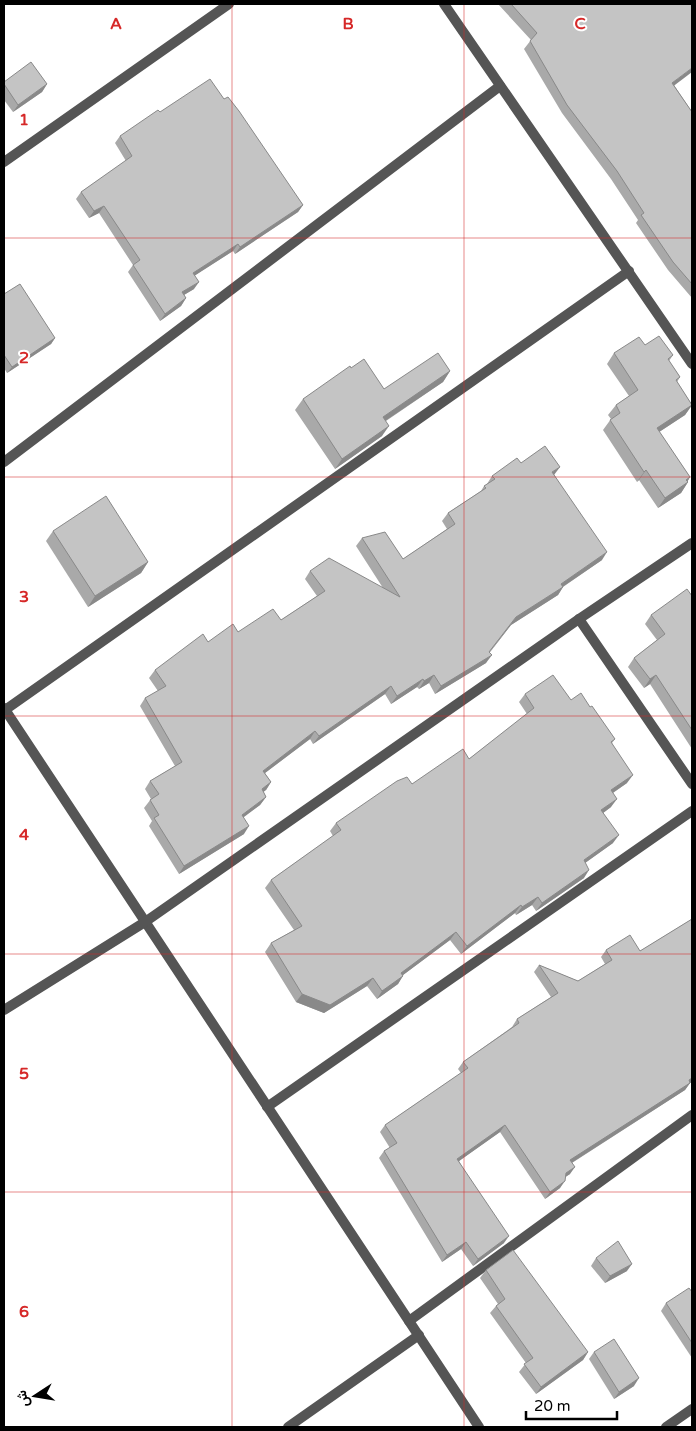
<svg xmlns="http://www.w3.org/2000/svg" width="696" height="1431" font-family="'Varela Round',Vazirmatn,sans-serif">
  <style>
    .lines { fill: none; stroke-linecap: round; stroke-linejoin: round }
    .street { stroke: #555; stroke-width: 10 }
    .wall { fill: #a9a9a9 }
    .shaded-wall { fill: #898989 }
    .building { fill: #c4c4c4; stroke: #898989 }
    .grid { fill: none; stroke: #d62828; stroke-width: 1; stroke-opacity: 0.55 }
    .grid-label { font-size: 16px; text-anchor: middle; font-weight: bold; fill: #d62828; stroke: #fff; stroke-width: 4; stroke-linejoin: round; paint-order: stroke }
  </style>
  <rect width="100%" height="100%" fill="#fff"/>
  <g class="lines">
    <!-- street -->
    <g class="street">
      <path d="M444,4L692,364"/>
      <path d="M4,162L229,4"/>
      <path d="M4,462L500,86"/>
      <path d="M579,619L692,784"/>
      <path d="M4,708L479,1427"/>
      <path d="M5,710L629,271"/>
      <path d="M4,1010L145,922L579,619L692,543"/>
      <path d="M267,1107L692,811"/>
      <path d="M409,1321L692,1115"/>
      <path d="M288,1427L419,1335"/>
      <path d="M666,1427L692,1409"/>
    </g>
  </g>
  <!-- wall -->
  <g class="wall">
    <path d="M498,4H692L674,85L692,112V298L668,270L636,223L638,220L611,179L562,113L524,49L531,40Z"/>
    <path d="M4,82L47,84L42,92L13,112L4,100Z"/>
    <path d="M224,99L303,205L298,212L235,254L233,251L195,275L194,289L184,295L186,298L181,306L160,321L128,272L133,265L99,213L89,218L76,199L81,192L126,161L115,143L120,136L160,112Z"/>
    <path d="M4,294L55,338L51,344L7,373L4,368Z"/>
    <path d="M645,345L673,355L669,361L680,377L677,382L692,405L685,415L659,432L690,477L687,482H688L681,493L658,508L639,480L637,482L603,430L611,419L608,415L616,405L629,396L607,364L614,353Z"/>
    <path d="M351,368L384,389L450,371L443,382L386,421L382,436L335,469L295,410L303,399Z"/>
    <path d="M521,463L554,475L602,560L563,587L558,595L511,625L490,652L486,663L435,694L429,683L419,689L417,687L391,704L385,694L313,744L310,739L265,773L271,782L266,790L263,791L266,797L260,805L243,817L244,834L179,874L149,826L152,821L144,808L151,799L145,789L150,781L175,766L140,706L145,698L158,691L149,678L155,670L208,642L238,632L281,620L317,596L305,579L310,571L383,588L356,546L362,538L403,559L447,529L442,521L448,513L481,491L484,486L487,484L492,476Z"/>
    <path d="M53,531L148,562L141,573L88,607L46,541Z"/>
    <path d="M692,596V749L650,684L644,688L628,667L634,658L657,640L645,624L651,615Z"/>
    <path d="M525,694L571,700L590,707L615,739L612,743L627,783L613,793L611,807L603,813L613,843L585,863L584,878L536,911L532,905L516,915L515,913L461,954L450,940L403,975L398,984L377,999L367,986L324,1013L296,1002L265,952L271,943L294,930L265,888L271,880L333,836L330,831L336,823L412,784L469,759L527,714L519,702Z"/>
    <path d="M692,919V1082L690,1083L685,1090L572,1163L570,1174L565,1177L560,1188L545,1199L500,1132L459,1161L504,1243L473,1266L461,1249L442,1262L379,1158L384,1151L390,1148L380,1132L385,1125L461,1073L458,1069L463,1062L512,1027L517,1019L551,997L534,972L539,965L578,981L605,964L601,957L606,950L640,951Z"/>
    <path d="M596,1258L627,1271L605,1283L591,1266Z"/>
    <path d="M486,1270L588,1352L583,1360L536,1394L519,1372L526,1363L490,1313L496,1306L498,1304L480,1278Z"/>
    <path d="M692,1292V1358L661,1311L666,1303Z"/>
    <path d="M594,1352L634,1386L614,1399L589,1359Z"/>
  </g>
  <!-- shaded-wall -->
  <g class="shaded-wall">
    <path d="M692,68V72L667,91L672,83Z"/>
    <path d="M47,84L42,92L13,112L18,105Z"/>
    <path d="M303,205L298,212L235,254L240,247Z"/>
    <path d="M104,206L99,213L89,218L94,211Z"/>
    <path d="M238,244L233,251L188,280L193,273Z"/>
    <path d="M199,282L194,289L177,299L182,292Z"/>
    <path d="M186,298L181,306L160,321L165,314Z"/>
    <path d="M55,338L51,344L7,373L12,367Z"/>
    <path d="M450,371L443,382L376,427L383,417Z"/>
    <path d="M692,405L685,415L650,438L657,428Z"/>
    <path d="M389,426L382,436L335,469L342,459Z"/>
    <path d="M560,467L554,475L546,480L552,472Z"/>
    <path d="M646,470L639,480L637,482L644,472Z"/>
    <path d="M690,477L686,484L688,482L681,493L658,508L665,498Z"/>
    <path d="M607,552L602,560L555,592L561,584Z"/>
    <path d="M148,562L141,573L88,607L95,596Z"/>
    <path d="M563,587L558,595L511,625L484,660L516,617Z"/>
    <path d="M492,655L486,663L435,694L441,686Z"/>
    <path d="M434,675L429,683L419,689L424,681Z"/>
    <path d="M656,675L650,684L644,688L650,679Z"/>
    <path d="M423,679L417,687L391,704L397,696Z"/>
    <path d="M391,686L385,694L313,744L319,736Z"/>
    <path d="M315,731L310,739L257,779L263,771Z"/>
    <path d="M633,775L627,783L605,798L611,790Z"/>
    <path d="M271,782L266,790L257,797L262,789Z"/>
    <path d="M266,797L260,805L236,823L242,815Z"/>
    <path d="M617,799L611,807L595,819L601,810Z"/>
    <path d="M249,826L244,834L179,874L184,866Z"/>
    <path d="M619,835L613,843L578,868L584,860Z"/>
    <path d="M589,870L584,878L536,911L542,903Z"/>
    <path d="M538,897L532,905L516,915L522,907Z"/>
    <path d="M521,905L515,913L461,954L467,946Z"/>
    <path d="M456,932L450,940L395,981L401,973Z"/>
    <path d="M403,976L398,984L377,999L382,991Z"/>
    <path d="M373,978L367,986L324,1013L296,1002L302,994Z"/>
    <path d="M692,1078V1082L690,1083L685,1090L565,1167L570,1160Z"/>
    <path d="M505,1125L500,1132L452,1166L457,1159Z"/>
    <path d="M575,1167L570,1174L561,1180L566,1173Z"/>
    <path d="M565,1181L560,1188L545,1199L550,1192Z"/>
    <path d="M509,1236L504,1243L473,1266L478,1259Z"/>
    <path d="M466,1242L461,1249L442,1262L447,1255Z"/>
    <path d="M632,1264L627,1271L605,1283L610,1276Z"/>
    <path d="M588,1352L583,1360L536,1394L541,1387Z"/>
    <path d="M639,1378L634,1386L614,1399L619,1392Z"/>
  </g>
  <!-- building -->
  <g class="building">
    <path d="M511,4H692V68L672,83L692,112V284L673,262L641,215L644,213L617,171L567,105L530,41L537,33Z"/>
    <path d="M31,62L47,84L18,105L4,84V82Z"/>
    <path d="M210,79L224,99L228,97L239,111L303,205L240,247L238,244L193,273L199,282L182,292L186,298L165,314L133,265L140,260L104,206L94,211L81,192L132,156L120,136L158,110L160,112Z"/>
    <path d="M20,284L55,338L12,367L4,355V294Z"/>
    <path d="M659,336L673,355L668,359L680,377L676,380L692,405L657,428L690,477L686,480L688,482L665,498L646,470L644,472L610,420L620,413L616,405L638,390L614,353L639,337L645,345Z"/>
    <path d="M438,353L450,371L383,417L389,426L342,459L303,399L350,366L351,368L364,359L384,389Z"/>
    <path d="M545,446L560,467L552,472L607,552L561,584L563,587L516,617L489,652L492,655L441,686L434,675L424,681L423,679L397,696L391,686L319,736L315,731L263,771L271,782L262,789L266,797L242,815L249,826L184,866L154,818L159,815L150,800L159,794L150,781L182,762L145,698L166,686L155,670L203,634L208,642L233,624L238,632L273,609L281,620L325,591L310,571L329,558L400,597L362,538L385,532L403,559L455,524L448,513L486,488L484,486L495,479L492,476L517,458L521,463Z"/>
    <path d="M106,496L148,562L95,596L53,531Z"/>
    <path d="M687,589L692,596V730L656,675L650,679L634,658L665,634L651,615Z"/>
    <path d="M553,675L571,700L581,693L590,707L592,706L615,739L611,742L633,775L611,790L617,799L601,810L619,835L584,860L589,870L542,903L538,897L522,907L521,905L467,946L456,932L401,973L403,976L382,991L373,978L330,1005L302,994L271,943L302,926L271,880L341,830L336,823L397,781L407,777L412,784L463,749L469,759L534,708L525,694Z"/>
    <path d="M692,919V1078L689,1080L690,1083L570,1160L575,1167L566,1173L565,1181L550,1192L505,1125L457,1159L509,1236L478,1259L466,1242L447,1255L384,1151L397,1143L385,1125L468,1068L463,1062L519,1023L517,1019L558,993L539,965L578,981L612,960L606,950L630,935L640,951Z"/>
    <path d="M618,1241L632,1264L610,1276L596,1258Z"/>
    <path d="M513,1250L588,1352L541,1387L524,1364L533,1358L496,1306L505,1299L486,1270Z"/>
    <path d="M689,1288L692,1292V1343L666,1303Z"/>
    <path d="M614,1339L639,1378L619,1392L594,1352Z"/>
  </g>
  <!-- grid -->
  <path class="grid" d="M232,4V1427M464,4V1427M4,238H692M4,477H692M4,716H692M4,954H692M4,1192H692"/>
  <g class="grid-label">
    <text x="116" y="29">A</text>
    <text x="348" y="29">B</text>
    <text x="580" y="29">C</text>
    <text x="24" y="125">1</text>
    <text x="24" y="363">2</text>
    <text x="24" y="602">3</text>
    <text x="24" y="840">4</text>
    <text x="24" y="1079">5</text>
    <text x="24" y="1317">6</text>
  </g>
  <!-- border -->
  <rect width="696" height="1431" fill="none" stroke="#000000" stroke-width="10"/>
  <!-- north arrow -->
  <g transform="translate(35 1396) rotate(258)" stroke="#ffffff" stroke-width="4" paint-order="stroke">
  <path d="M0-4L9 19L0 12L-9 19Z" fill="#000000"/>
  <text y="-8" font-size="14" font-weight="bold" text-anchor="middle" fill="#000000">ش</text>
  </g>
  <!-- scale -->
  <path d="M526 1411v8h91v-8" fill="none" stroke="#000000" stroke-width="2.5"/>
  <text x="534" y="1411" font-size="15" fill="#000000" stroke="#ffffff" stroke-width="4" paint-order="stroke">20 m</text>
</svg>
